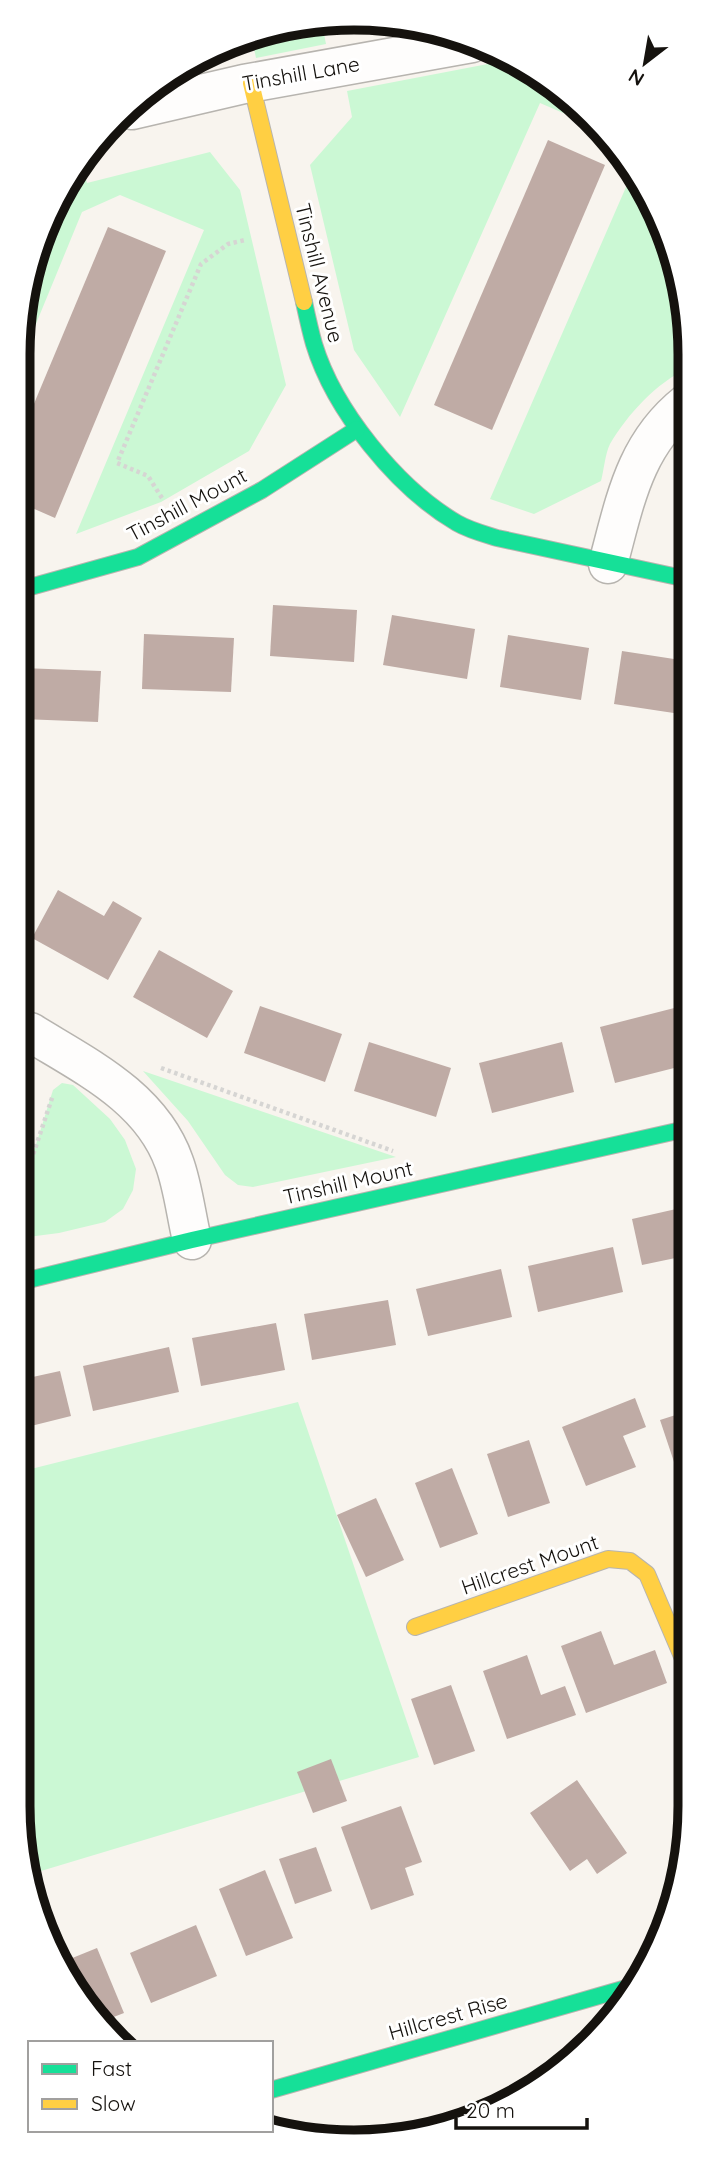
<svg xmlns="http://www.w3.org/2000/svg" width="708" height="2160" font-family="Quicksand,sans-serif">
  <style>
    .green { fill: #cbf8d4 }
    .building { fill: #bfaba5 }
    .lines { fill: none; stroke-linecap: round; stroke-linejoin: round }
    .street-casing { stroke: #b7b4af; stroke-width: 41 }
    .fast-casing { stroke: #b7b4af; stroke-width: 18 }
    .slow-casing { stroke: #b7b4af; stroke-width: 18 }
    .path { stroke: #d6d5d3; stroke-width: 4.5; stroke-dasharray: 3.5 3.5; stroke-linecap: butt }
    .street { stroke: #fefdfc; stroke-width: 38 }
    .fast { stroke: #16e098; stroke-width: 16 }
    .slow { stroke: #ffcf43; stroke-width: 16 }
    .labels { text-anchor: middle; stroke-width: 6; stroke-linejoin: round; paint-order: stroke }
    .street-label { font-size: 21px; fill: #15120e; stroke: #fff }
    .rim { fill: none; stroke: #15120e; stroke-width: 9 }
  </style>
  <rect width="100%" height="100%" fill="#f8f4ee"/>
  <!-- green -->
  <g class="green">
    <path d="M317,24H322L326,44L256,58L252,39Z"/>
    <path d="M514,59L522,62L607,132L540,103L400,417L354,350L310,165L352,117L347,91Z"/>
    <path d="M210,152L240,190L286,385L249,451L161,502L76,534L204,230L120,195L82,212L24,353V288L74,167L81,161L87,183Z"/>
    <path d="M633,171L656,206L688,310L687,369C657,382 627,415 610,444C605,454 604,470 601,481L534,514L490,499Z"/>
    <path d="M143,1071L396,1157L253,1187L238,1185L225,1175L188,1121Z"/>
    <path d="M62,1083L73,1085L110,1119L125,1140L136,1169L133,1190L123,1209L105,1222L59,1233L20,1238V1196L53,1090Z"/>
    <path d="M298,1402L419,1757L31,1874L18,1806L19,1472Z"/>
  </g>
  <!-- building -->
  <g class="building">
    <path d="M548,140L605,165L492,430L434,405Z"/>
    <path d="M108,227L166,251L55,518L23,504V430Z"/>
    <path d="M273,605L357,610L354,662L270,656Z"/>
    <path d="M392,615L475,629L467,679L383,665Z"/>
    <path d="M144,634L234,638L231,692L142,689Z"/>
    <path d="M508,635L589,648L581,700L500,687Z"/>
    <path d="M622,651L687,661V715L614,704Z"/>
    <path d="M22,668L101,671L98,722L22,719Z"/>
    <path d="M58,890L104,916L113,901L142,918L108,980L32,938Z"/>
    <path d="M159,950L233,991L207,1038L133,997Z"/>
    <path d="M686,1005V1065L615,1083L600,1027Z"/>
    <path d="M260,1006L342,1034L325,1082L244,1053Z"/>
    <path d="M369,1042L451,1068L436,1117L354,1091Z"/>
    <path d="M562,1042L574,1092L492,1113L479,1063Z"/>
    <path d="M685,1207V1256L642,1265L632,1219Z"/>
    <path d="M613,1247L623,1292L538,1312L528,1266Z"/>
    <path d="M501,1269L512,1317L428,1336L416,1289Z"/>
    <path d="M388,1300L396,1345L312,1360L304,1314Z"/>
    <path d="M276,1323L285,1370L201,1386L192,1338Z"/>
    <path d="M169,1347L179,1392L93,1411L83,1366Z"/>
    <path d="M60,1371L71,1416L19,1429V1380Z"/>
    <path d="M635,1398L646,1427L623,1436L636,1467L586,1486L562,1427Z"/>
    <path d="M685,1412V1481L681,1483L660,1420Z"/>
    <path d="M529,1440L550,1503L508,1517L487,1454Z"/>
    <path d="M452,1468L478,1534L440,1548L415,1483Z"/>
    <path d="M376,1498L404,1560L366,1577L337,1515Z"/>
    <path d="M601,1631L614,1665L655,1650L667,1683L586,1713L561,1646Z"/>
    <path d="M527,1655L541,1695L565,1686L576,1715L507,1739L483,1671Z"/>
    <path d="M451,1685L475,1751L434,1765L411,1699Z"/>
    <path d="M331,1759L347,1801L313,1813L297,1772Z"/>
    <path d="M577,1780L627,1853L597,1874L587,1859L570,1871L530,1813Z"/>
    <path d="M401,1806L422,1862L405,1868L414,1895L371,1910L341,1827Z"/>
    <path d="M316,1847L332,1891L295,1904L279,1859Z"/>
    <path d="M265,1870L293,1938L246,1956L219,1889Z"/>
    <path d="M196,1925L217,1976L151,2003L130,1953Z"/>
    <path d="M97,1948L124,2013L98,2023L60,1963Z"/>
  </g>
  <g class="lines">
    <defs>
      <g id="street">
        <path d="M132,110L244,84L472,43"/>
        <path d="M608,564C625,502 634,445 687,403"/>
        <path d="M30,1032C85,1066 151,1097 174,1162C183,1186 186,1215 192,1240"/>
      </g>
      <g id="fast">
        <path d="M304,302C307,316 310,330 314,344C334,410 397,488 457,523C469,530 484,534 497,538L687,579"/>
        <path d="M23,589L138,557L262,490L357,429"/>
        <path d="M20,1282L192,1240L686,1129"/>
        <path d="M271,2090L637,1985"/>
      </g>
      <g id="slow">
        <path d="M251,83L304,302"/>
        <path d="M415,1627L608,1559L630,1561L647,1574L684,1661"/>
      </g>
    </defs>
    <!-- street casing -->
    <use href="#street" class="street-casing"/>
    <!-- fast casing -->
    <use href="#fast" class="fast-casing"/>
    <!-- slow casing -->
    <use href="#slow" class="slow-casing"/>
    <!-- path -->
    <g class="path">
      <path d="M162,498L148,476L117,463L201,264L228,244L245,240"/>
      <path d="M161,1068L393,1151"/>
      <path d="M20,1194L53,1095"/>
    </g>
    <!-- street -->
    <use href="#street" class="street"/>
    <!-- fast -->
    <use href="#fast" class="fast"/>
    <!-- slow -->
    <use href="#slow" class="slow"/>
  </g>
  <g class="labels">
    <!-- street labels -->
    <g class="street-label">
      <text transform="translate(301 74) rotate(-10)" y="7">Tinshill Lane</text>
      <text transform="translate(319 273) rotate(76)" y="7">Tinshill Avenue</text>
      <text transform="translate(187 505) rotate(-28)" y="7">Tinshill Mount</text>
      <text transform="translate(348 1183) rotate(-13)" y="7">Tinshill Mount</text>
      <text transform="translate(530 1565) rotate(-19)" y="7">Hillcrest Mount</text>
      <text transform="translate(448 2017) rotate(-16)" y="7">Hillcrest Rise</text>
    </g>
  </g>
  <!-- crop -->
  <path d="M0 0H708V2160H0ZM354 30H354A324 324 0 0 1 678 354V1806A324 324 0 0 1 354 2130H354A324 324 0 0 1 30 1806V354A324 324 0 0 1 354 30Z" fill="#fff" fill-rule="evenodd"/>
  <path class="rim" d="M354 30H354A324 324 0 0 1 678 354V1806A324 324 0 0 1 354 2130H354A324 324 0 0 1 30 1806V354A324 324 0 0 1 354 30Z"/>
  <!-- legend -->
  <rect x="28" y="2041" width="245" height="91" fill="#ffffff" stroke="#a1a09f" stroke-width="2"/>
  <rect x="42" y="2064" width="35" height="10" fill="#16e098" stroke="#a1a09f" stroke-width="2"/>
  <text x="91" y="2076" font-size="21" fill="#15120e">Fast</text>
  <rect x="42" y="2099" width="35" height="10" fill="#ffcf43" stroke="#a1a09f" stroke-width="2"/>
  <text x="91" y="2111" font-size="21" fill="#15120e">Slow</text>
  <!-- north arrow -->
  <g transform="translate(645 63) rotate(211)" stroke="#ffffff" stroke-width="5" paint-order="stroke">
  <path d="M0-5L12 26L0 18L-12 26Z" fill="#15120e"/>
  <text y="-10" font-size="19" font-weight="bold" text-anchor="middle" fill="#15120e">N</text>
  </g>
  <!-- scale -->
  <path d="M456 2118v10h131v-10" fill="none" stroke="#15120e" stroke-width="3.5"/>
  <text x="466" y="2118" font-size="21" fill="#15120e" stroke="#ffffff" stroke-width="5" paint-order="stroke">20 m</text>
</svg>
